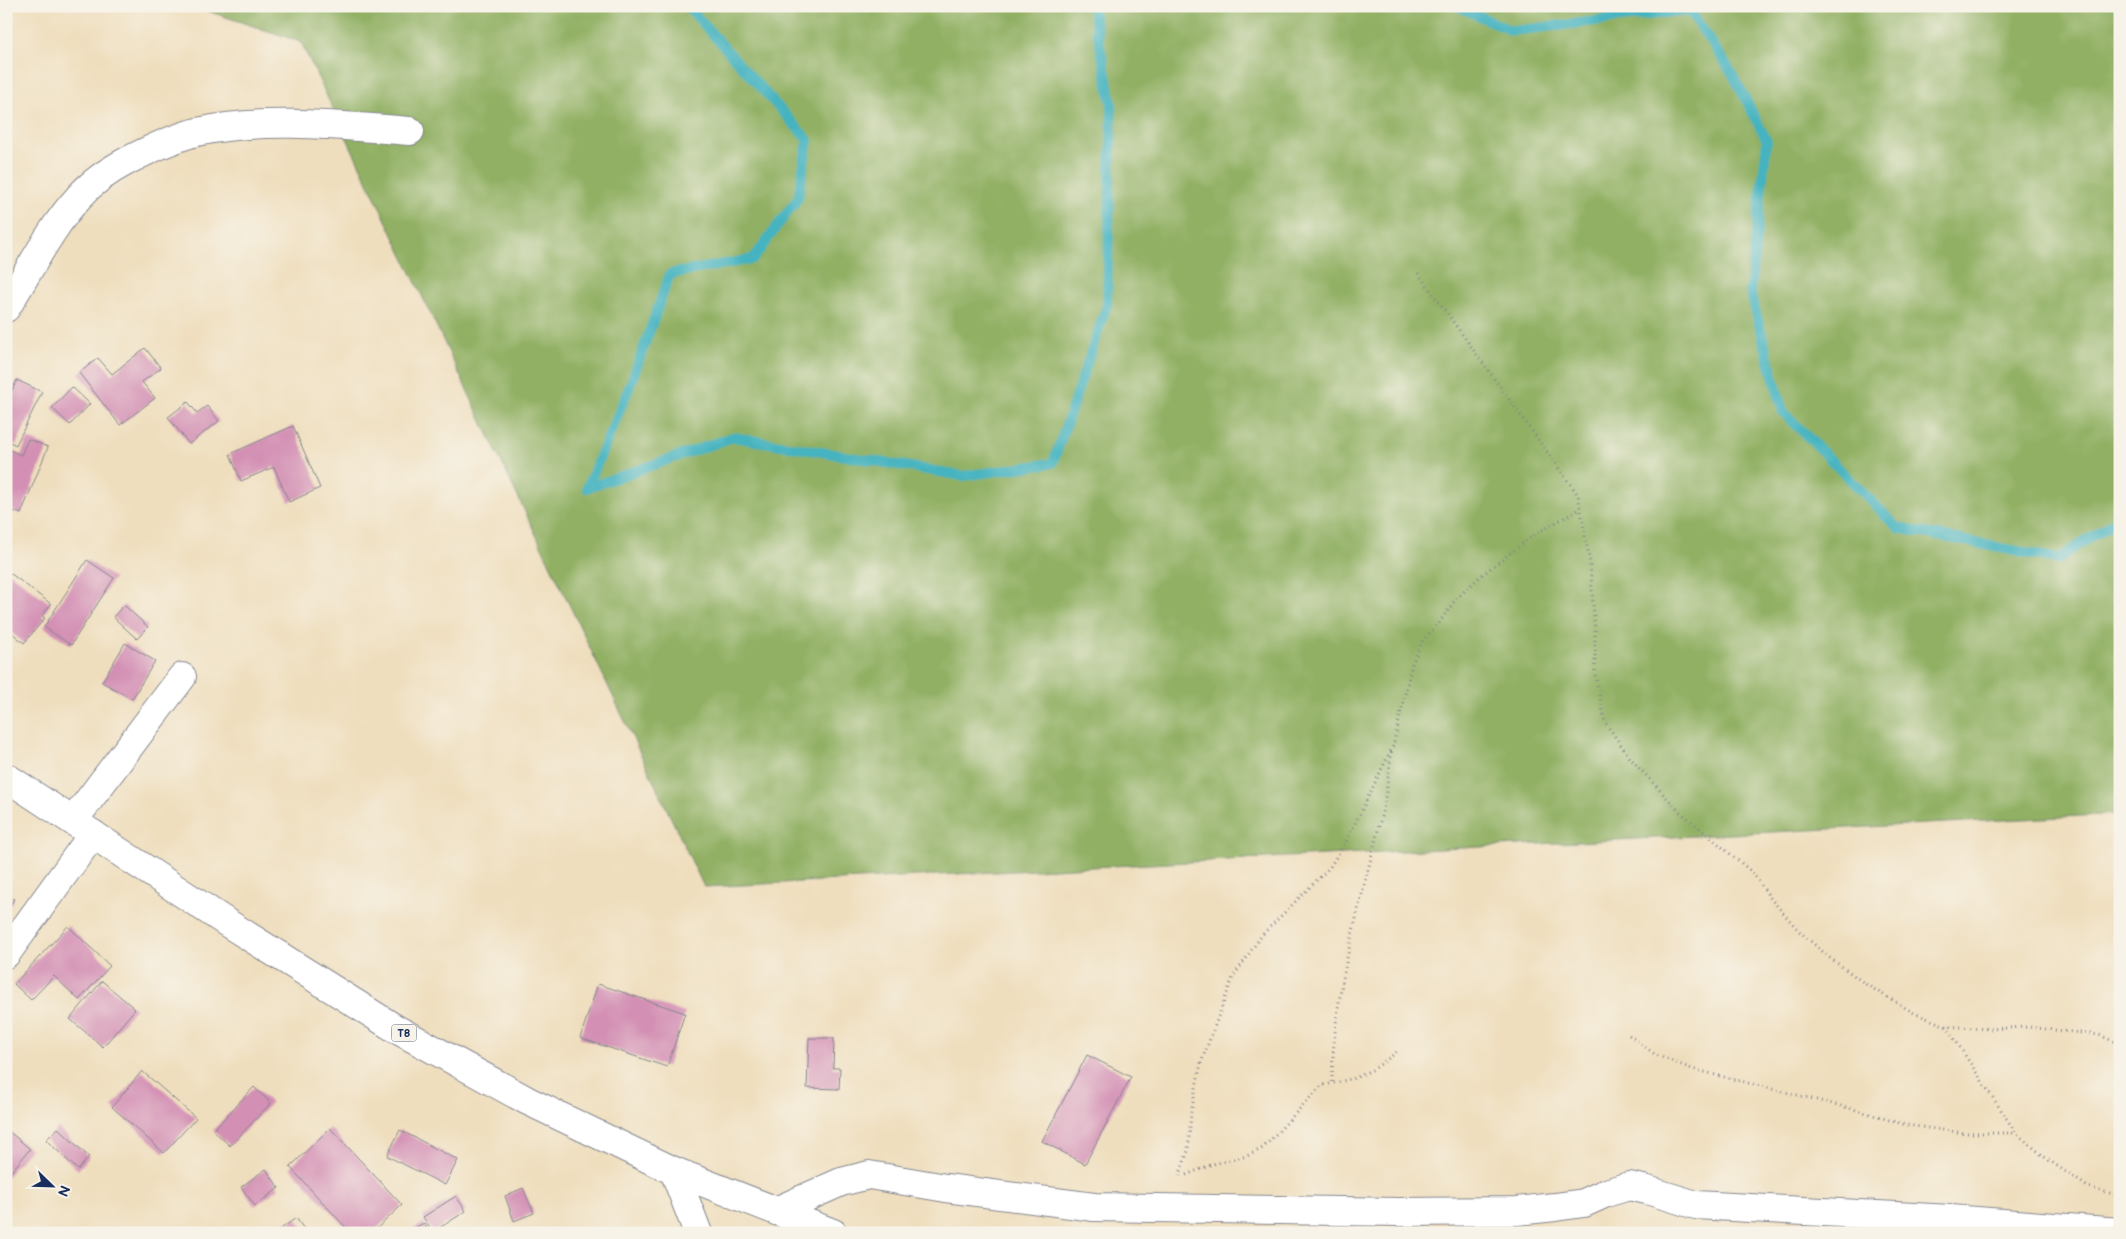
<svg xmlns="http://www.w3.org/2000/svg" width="2126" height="1239" font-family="'Balsamiq Sans',sans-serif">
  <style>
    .forest { fill: #91b063; stroke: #567060 }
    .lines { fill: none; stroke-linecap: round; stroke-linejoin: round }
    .stream { stroke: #45b3c0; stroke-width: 10 }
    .building { fill: #d38fb4 }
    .street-casing { stroke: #85868e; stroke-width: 30 }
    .highway-casing { stroke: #85868e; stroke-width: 30 }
    .path { stroke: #85868e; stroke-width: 3; stroke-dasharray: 1 4; stroke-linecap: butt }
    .street { stroke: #fff; stroke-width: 28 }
    .highway { stroke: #fff; stroke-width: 28 }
    .labels { text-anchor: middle; stroke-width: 4; stroke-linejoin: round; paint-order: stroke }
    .shield { fill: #f7f3e8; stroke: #5d6a87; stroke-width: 1 }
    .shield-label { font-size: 11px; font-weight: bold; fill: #1b2f5e }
  </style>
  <rect width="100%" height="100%" fill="#f7f3e8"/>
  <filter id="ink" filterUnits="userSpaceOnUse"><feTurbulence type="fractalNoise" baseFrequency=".02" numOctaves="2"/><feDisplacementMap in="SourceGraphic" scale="10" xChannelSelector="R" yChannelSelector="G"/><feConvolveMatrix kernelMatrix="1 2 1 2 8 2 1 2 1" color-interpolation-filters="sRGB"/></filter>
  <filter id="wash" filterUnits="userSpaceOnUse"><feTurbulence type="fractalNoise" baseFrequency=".0096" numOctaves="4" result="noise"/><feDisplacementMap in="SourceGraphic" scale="20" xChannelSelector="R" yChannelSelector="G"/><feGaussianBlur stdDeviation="1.12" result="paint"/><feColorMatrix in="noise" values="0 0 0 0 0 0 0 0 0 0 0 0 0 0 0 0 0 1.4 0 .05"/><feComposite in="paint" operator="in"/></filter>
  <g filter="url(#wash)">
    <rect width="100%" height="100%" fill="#efdebd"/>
    <!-- forest -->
    <path class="forest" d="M193,6H2120V814L704,887L301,42Z"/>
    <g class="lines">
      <!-- stream -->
      <g class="stream">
        <path d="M687,6L808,140L798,198L753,259L670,274L629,388L587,488L733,437L963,476L1053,463L1107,305L1112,105L1092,6"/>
        <path d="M1457,6L1512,31L1689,10L1732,73L1767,141L1750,291L1783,412L1898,528L2058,559L2120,518"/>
      </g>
    </g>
    <g id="blocks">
      <!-- building -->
      <g class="building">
        <path d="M145,348L161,368L142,382L155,398L120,425L79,373L98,358L112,374Z"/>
        <path d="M17,380L42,392L16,445L6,440V403Z"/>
        <path d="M72,387L90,404L70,425L52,408Z"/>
        <path d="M188,402L197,413L207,406L219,421L189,444L168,417Z"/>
        <path d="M293,426L320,488L289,502L274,467L241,481L230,454Z"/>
        <path d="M28,439L48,447L21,514L6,508V448L21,455Z"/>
        <path d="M87,560L114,578L71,645L44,627Z"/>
        <path d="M10,573L51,604L42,616L45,618L24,643L6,628V578Z"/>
        <path d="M124,605L148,627L137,639L113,617Z"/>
        <path d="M125,643L155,661L132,699L102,682Z"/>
        <path d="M6,895L14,899L6,912Z"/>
        <path d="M68,926L110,966L79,1000L54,976L31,1000L14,984Z"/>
        <path d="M102,981L135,1009L103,1047L70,1019Z"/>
        <path d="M598,984L685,1013L667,1067L580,1038Z"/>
        <path d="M809,1038H834L833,1068H840L839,1089L807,1088Z"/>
        <path d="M1087,1055L1131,1077L1085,1164L1042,1141Z"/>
        <path d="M142,1071L196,1118L164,1153L112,1107Z"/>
        <path d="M254,1087L271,1103L230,1146L213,1130Z"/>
        <path d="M58,1128L89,1157L78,1170L46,1140Z"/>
        <path d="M330,1128L402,1205L372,1233H351L290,1167Z"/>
        <path d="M6,1129L30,1149L6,1178Z"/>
        <path d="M400,1130L458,1160L445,1185L387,1156Z"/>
        <path d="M266,1169L279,1188L255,1206L241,1187Z"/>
        <path d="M523,1188L534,1213L514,1221L505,1196Z"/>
        <path d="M456,1196L466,1211L433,1232L423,1217Z"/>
        <path d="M296,1218L307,1233H275Z"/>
        <path d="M424,1223L429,1233H405Z"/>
      </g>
    </g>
  </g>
  <g filter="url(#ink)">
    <use href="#blocks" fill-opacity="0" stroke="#85868e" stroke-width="1"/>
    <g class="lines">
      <defs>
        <g id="street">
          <path d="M6,308C29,272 50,228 79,197C92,182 110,170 127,161C150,149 173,138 197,132C262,117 344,126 410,131"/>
          <path d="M73,821L182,677"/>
          <path d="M6,954L93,834"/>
          <path d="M674,1171L698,1233"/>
          <path d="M776,1211L841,1182L869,1175L946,1188L1094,1207L1399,1212L1517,1211L1555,1207L1584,1203L1606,1193L1629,1186L1647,1190L1696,1205L1951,1219L2120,1232"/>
        </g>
        <path id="highway" d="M6,777L229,924L396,1029L528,1101L674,1171L833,1233"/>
      </defs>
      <!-- street casing -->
      <use href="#street" class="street-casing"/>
      <!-- highway casing -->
      <use href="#highway" class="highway-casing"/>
      <!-- path -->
      <g class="path">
        <path d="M1418,273L1578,495L1590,563L1595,631V675L1605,722L1630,758L1679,811L1752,872L1771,899L1799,931L1830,958L1867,985L1914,1013L1946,1026L1988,1029L2028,1027L2099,1035L2120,1044"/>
        <path d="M1946,1026L2016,1133L2047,1159L2088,1187L2120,1196"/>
        <path d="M1629,1035L1656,1055L1692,1069L1853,1109L1906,1125L1965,1133H2016"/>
        <path d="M1332,1082C1333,989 1362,899 1383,809C1387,789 1389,768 1392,749"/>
        <path d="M1186,1175L1213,1164L1247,1156L1263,1148L1321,1086L1355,1078L1374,1069L1397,1052"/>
        <path d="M1179,1176L1188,1151L1191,1112L1201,1063L1233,977L1262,935L1330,867L1347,840L1393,746L1412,664L1423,640L1439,623L1456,599L1483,574L1537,533L1580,509"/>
      </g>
      <!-- street -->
      <use href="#street" class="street"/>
      <!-- highway -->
      <use href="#highway" class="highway"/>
    </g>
  </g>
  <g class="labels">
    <!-- shield labels -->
    <rect class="shield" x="391.5" y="1024.5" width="25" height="17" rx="4"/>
    <g class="shield-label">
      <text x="404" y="1037">T8</text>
    </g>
  </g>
  <!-- margin -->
  <rect width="2126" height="1239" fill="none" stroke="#f7f3e8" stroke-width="25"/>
  <!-- north arrow -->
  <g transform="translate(52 1186) rotate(113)" stroke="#f7f3e8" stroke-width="4" paint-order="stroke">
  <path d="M0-4L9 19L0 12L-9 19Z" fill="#1b2f5e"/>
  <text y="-8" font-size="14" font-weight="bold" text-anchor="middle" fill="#1b2f5e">N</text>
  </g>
</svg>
